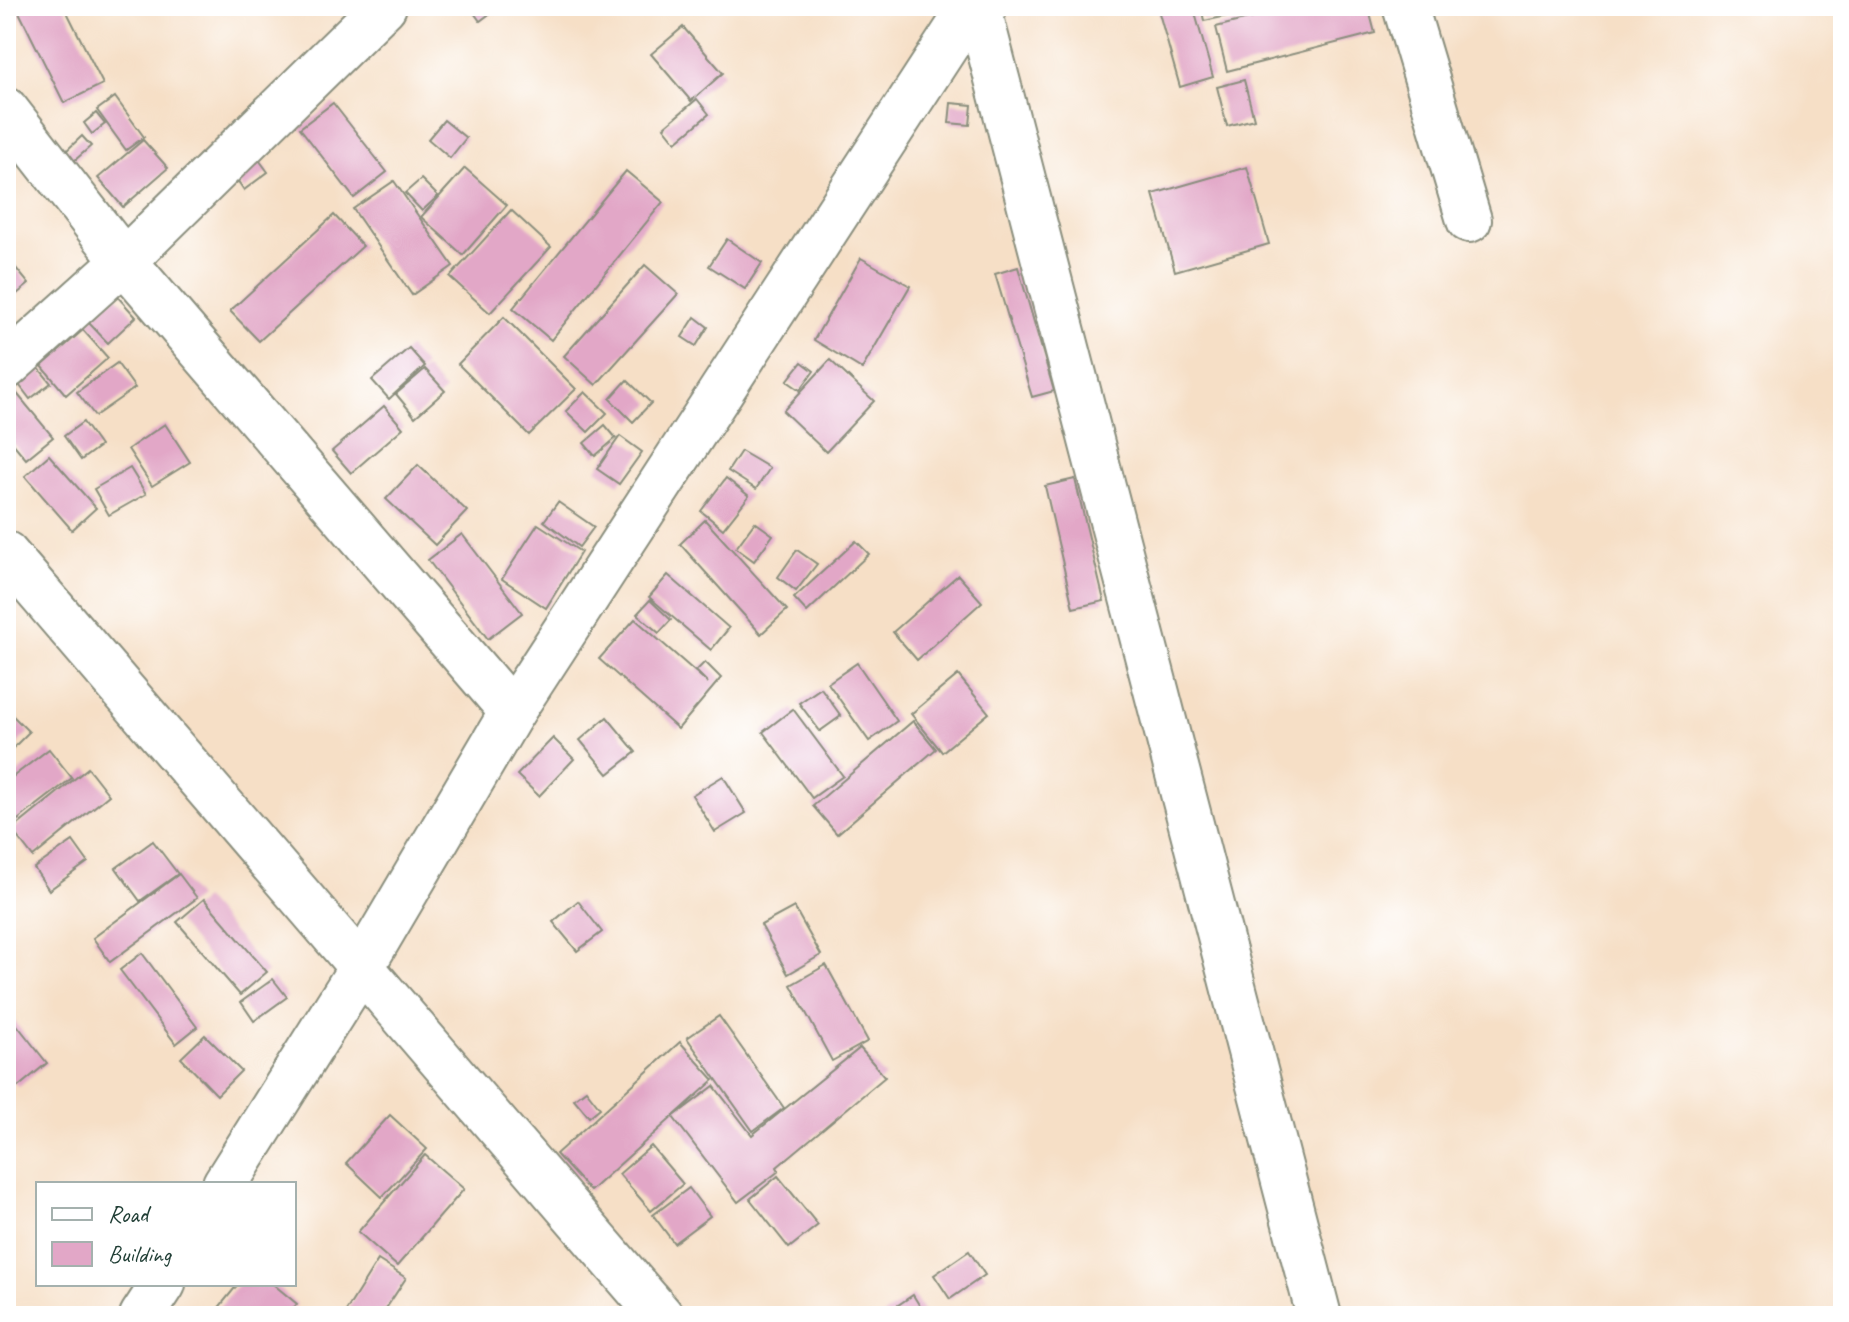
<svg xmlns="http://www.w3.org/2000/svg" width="1849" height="1322" font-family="Caveat,sans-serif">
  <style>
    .building { fill: #e2a7c7 }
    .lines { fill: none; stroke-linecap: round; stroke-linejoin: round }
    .minor-casing { stroke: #8a8e7d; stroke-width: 48 }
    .minor { stroke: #fff; stroke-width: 44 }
  </style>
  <rect width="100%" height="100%" fill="#fff"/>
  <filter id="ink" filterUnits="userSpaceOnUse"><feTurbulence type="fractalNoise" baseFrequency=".0125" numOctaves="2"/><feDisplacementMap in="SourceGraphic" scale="16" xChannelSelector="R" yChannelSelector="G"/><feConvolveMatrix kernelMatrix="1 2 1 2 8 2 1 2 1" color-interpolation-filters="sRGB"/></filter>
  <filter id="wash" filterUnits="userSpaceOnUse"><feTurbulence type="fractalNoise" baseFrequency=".006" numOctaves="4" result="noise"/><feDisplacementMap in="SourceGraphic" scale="32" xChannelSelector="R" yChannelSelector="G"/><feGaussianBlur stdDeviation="1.8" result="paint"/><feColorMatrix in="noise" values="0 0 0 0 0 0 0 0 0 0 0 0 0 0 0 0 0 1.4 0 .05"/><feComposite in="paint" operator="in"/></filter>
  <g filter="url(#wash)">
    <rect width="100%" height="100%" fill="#f6dfc6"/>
    <g id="blocks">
      <!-- building -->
      <g class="building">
        <path d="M16,6H64L103,84L64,103Z"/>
        <path d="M469,6H500L480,21Z"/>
        <path d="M1157,6H1193L1213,77L1180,87Z"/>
        <path d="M1201,6H1240L1241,13L1204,21Z"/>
        <path d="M1300,6H1368L1375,33L1227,71L1216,27Z"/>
        <path d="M683,27L723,73L691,101L651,54Z"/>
        <path d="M1244,80L1254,119L1227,126L1217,87Z"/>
        <path d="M115,97L144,137L126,150L97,110Z"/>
        <path d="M697,99L709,114L676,142L664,127Z"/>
        <path d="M333,103L387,172L354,198L300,128Z"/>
        <path d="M951,103L972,105L970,125L949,123Z"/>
        <path d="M96,113L105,124L92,134L84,123Z"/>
        <path d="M444,120L466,138L450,158L428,139Z"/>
        <path d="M82,136L91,146L74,161L66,151Z"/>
        <path d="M143,140L168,168L123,207L98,178Z"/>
        <path d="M254,153L268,172L244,190L231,171Z"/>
        <path d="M1247,167L1269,244L1175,271L1153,194Z"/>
        <path d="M465,168L507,205L463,255L421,217Z"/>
        <path d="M626,171L663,202L551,340L513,308Z"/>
        <path d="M421,179L438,196L422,211L405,193Z"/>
        <path d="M394,181L453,266L412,295L353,209Z"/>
        <path d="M511,210L551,247L490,313L450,277Z"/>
        <path d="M334,215L363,246L259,341L230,311Z"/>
        <path d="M727,239L762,263L745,289L709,266Z"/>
        <path d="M861,258L910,286L862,369L814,340Z"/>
        <path d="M645,265L678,294L596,385L564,356Z"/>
        <path d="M15,267L29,284L6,303V275Z"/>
        <path d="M1018,267L1054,391L1032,397L995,274Z"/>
        <path d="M116,295L136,317L108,343L88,322Z"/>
        <path d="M504,317L576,389L529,435L458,364Z"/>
        <path d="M695,317L708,327L696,346L682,337Z"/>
        <path d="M83,330L108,358L66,395L42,366Z"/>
        <path d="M409,348L425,366L389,399L372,380Z"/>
        <path d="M830,360L874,401L826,452L783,411Z"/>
        <path d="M802,362L814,371L800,390L787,381Z"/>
        <path d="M117,363L135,388L95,416L77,392Z"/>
        <path d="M37,366L51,383L30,399L17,382Z"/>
        <path d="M425,369L445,391L415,417L396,394Z"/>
        <path d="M627,380L651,403L633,422L610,399Z"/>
        <path d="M14,390L53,437L26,459L6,435V397Z"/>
        <path d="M585,392L607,413L588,432L566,411Z"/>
        <path d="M384,406L403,428L351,473L332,451Z"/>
        <path d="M83,422L100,446L81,460L64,436Z"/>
        <path d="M165,424L190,462L152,486L128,449Z"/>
        <path d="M605,425L616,438L595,456L584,443Z"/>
        <path d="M620,436L642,452L619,484L597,469Z"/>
        <path d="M741,451L770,468L756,489L728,471Z"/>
        <path d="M49,455L96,508L72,530L25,476Z"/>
        <path d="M418,465L467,511L435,545L386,499Z"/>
        <path d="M130,468L146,494L109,515L94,489Z"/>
        <path d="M726,478L749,496L723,529L701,511Z"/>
        <path d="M1075,479L1104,601L1073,608L1045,486Z"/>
        <path d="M558,502L594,527L579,547L544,521Z"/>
        <path d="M705,520L787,610L761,634L680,544Z"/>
        <path d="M755,522L773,535L754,561L736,548Z"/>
        <path d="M538,524L581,552L546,608L502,579Z"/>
        <path d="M462,534L522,613L488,639L428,560Z"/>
        <path d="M856,541L869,554L807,612L794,598Z"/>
        <path d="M797,550L817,564L796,591L778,577Z"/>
        <path d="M668,575L729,628L711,650L649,597Z"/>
        <path d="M958,575L982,602L917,660L893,632Z"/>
        <path d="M650,600L671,620L659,633L637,614Z"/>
        <path d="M635,619L708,683L696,671L705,662L721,678L678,729L599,659Z"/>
        <path d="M857,663L897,721L869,741L828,683Z"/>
        <path d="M958,675L989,713L942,752L911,714Z"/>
        <path d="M821,688L841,716L820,731L799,703Z"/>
        <path d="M6,709L29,732L6,755Z"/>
        <path d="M793,709L843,776L812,798L763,732Z"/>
        <path d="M607,717L636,752L608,774L580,740Z"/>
        <path d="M913,721L936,749L837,834L813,806Z"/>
        <path d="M553,738L574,759L539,796L517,775Z"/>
        <path d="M49,749L72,778L6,829V782Z"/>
        <path d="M88,768L109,795L33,857L12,830Z"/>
        <path d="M723,776L746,813L715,832L692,795Z"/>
        <path d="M73,841L88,862L49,890L34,868Z"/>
        <path d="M153,841L178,874L140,901L116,868Z"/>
        <path d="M179,874L197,898L110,962L93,938Z"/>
        <path d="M204,899L267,972L240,995L177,922Z"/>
        <path d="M578,901L602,932L577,951L553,922Z"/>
        <path d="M794,907L821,955L788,974L761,925Z"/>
        <path d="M142,953L197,1027L176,1044L120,970Z"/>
        <path d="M826,965L868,1041L832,1061L791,985Z"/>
        <path d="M273,979L287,997L254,1021L241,1002Z"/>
        <path d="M6,1011L47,1063L18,1087L6,1072Z"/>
        <path d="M719,1016L784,1108L753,1131L687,1038Z"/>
        <path d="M205,1035L241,1071L217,1095L181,1058Z"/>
        <path d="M680,1042L714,1080L590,1191L556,1154Z"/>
        <path d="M860,1048L885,1077L777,1167L779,1171L738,1202L673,1117L714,1086L752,1135Z"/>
        <path d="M586,1090L600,1108L589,1117L574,1099Z"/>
        <path d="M390,1115L427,1149L382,1197L346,1163Z"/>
        <path d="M651,1146L683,1184L651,1211L619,1174Z"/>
        <path d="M425,1155L464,1189L397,1266L358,1232Z"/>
        <path d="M778,1176L818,1225L789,1248L750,1199Z"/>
        <path d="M689,1188L710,1216L674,1243L653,1215Z"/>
        <path d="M969,1251L985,1275L950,1299L934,1275Z"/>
        <path d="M378,1260L406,1278L381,1316H343Z"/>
        <path d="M238,1284H273L297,1304L287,1316H212Z"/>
        <path d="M913,1295L926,1316H882Z"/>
      </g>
    </g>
  </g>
  <g filter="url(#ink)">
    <use href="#blocks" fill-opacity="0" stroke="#8a8e7d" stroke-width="2"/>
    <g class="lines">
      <defs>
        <g id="minor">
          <path d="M978,6L1319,1316"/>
          <path d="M1405,6L1469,220"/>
          <path d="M6,110L124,261L512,712"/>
          <path d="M6,367L124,261L384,6"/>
          <path d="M6,554L661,1316"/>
          <path d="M225,1184L361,968L512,712L972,6"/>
          <path d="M142,1316L163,1284"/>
        </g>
      </defs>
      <!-- minor casing -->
      <use href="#minor" class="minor-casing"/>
      <!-- minor -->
      <use href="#minor" class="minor"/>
    </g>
  </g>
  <!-- margin -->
  <rect width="1849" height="1322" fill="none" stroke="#fff" stroke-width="32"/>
  <!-- legend -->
  <rect x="36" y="1182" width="260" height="104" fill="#ffffff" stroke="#a5b1ae" stroke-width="2"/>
  <rect x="52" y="1208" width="40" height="12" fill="#ffffff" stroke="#a5b1ae" stroke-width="2"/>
  <text x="108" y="1222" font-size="24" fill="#1f3d34">Road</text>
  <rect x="52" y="1242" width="40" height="24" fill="#e2a7c7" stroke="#a5b1ae" stroke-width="2"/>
  <text x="108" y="1262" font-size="24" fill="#1f3d34">Building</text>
</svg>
